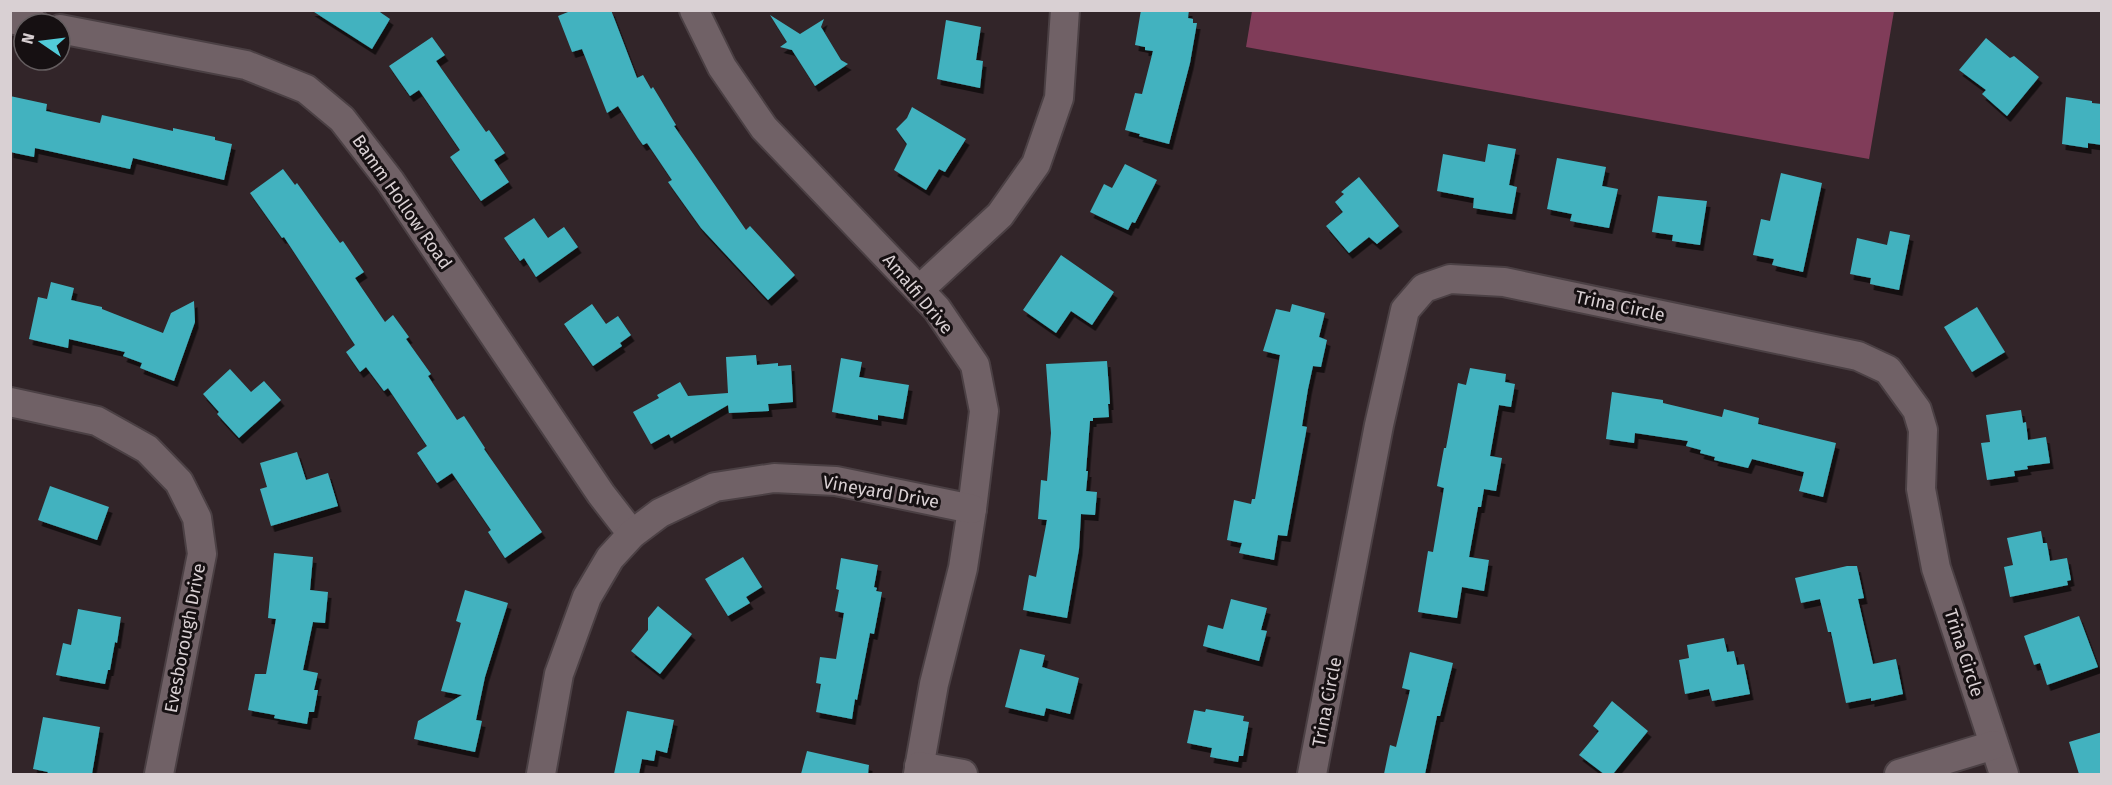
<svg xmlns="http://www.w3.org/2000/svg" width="2112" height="785" font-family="'Fira Sans',sans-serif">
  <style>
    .forest { fill: #803c59 }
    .building { fill: #42b2bf; filter: url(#shadow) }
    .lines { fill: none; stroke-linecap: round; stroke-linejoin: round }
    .minor-casing { stroke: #4b4044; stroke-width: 32 }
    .minor { stroke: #706166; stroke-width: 28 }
    .labels { text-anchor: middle; stroke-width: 6; stroke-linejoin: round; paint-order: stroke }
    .street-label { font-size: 18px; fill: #d9d0d3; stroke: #161012 }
  </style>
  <defs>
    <filter id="shadow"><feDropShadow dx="3.5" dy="6" stdDeviation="0" flood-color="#0009"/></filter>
  </defs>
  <rect width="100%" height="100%" fill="#322529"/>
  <!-- forest -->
  <path class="forest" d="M1252,11V10L1894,11L1869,159L1246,47Z"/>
  <!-- building -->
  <g class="building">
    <path d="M311,10H377L390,19L372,49Z"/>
    <path d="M573,10H611L637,78L643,75L651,89L653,87L676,125L674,126L746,230L750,226L795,275L768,300L701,228L668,182L672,180L647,143L643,145L638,138L618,106L607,113L582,49L572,52L558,16Z"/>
    <path d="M1141,10H1189L1188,18L1193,19V23H1197L1190,63L1169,144L1139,136L1140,134L1125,130L1135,93L1142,94L1153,51L1145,50V47L1135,45Z"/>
    <path d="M770,15L800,34L824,19L821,27L841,60L848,64L815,86L792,50L780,47L787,42Z"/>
    <path d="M946,20L981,27L976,60L983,61L980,88L937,79Z"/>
    <path d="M432,37L445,55L436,61L486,132L489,130L505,153L494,160L509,182L481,201L450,157L460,150L419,90L410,96L389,66Z"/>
    <path d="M1986,38L2010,58L2014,56L2039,77L2007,116L1982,94L1986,90L1959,70Z"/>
    <path d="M10,96L47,104L46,111L100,123L102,115L173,131V128L215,137V140L232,144L224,180L133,158L130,169L35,148L34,157L10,152Z"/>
    <path d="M2066,97L2092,101V103L2102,104V145L2088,143V148L2062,144Z"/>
    <path d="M912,107L966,139L945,172L939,169L926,190L894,170L907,144L896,129L907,118Z"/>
    <path d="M1488,144L1516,149L1509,185L1517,187L1512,214L1473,208L1474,198L1437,191L1443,154L1485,162Z"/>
    <path d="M1557,158L1606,167L1602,186L1618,189L1609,228L1570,221L1572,214L1547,209Z"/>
    <path d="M1125,164L1157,180L1135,223L1132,222L1128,230L1090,212L1104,184L1112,188Z"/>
    <path d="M283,169L295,185L297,183L340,243L343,241L364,272L355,278L385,322L393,315L409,337L406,339L431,374L428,376L457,420L464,416L485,448L484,449L542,532L505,558L488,532L491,530L452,473L437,483L417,453L427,446L388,388L384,391L366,367L360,372L346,352L355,345L284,237L282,238L250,193Z"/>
    <path d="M1781,173L1822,183L1803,272L1772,265L1774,259L1753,255L1761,219L1770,221Z"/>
    <path d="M1359,177L1399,226L1377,244L1369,237L1349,253L1326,226L1343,212L1335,202L1344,194L1341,192Z"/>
    <path d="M1658,196L1707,201L1700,245L1672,241L1673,235L1652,232Z"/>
    <path d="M534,218L548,238L564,227L578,247L536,277L524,258L520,261L504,238Z"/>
    <path d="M1890,231L1910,235L1899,290L1870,284L1871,278L1850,274L1857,238L1887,245Z"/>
    <path d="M1061,255L1114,292L1092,325L1071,311L1056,333L1023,310Z"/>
    <path d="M51,282L74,288L71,300L102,307V309L163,333L171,313L194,301L195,322L174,381L140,368L142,363L123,356L125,352L69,339L68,348L29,339L38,297L47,299Z"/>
    <path d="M592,304L606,324L618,316L631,335L620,343L622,346L593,366L564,324Z"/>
    <path d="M1292,304L1325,313L1319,337L1327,340L1321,367L1313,366L1308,389L1302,426L1307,427L1287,536L1278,535L1274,560L1239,553L1242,543L1227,540L1234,500L1251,504L1252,499H1255L1280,355L1263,351L1276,309L1290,312Z"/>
    <path d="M1977,307L2005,352L1972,372L1944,327Z"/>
    <path d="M756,355L757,365L778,363V366L791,365L793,402L768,404L769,411L729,413L728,405L671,438L669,434L651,444L633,412L659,398L657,395L680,382L688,396L728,393L726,357Z"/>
    <path d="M841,358L862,362L859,377L909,385L903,419L878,415V420L832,412Z"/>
    <path d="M1107,361L1110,404H1108L1109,417L1093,418V421H1090L1086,471H1088L1086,491L1097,492L1095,515L1081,514L1079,549L1067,618L1023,610L1029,575L1036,577L1047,520L1038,519L1041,480L1047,481L1051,433L1046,364Z"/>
    <path d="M1470,368L1506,374L1505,382L1515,384L1511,407L1499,405L1490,456L1502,458L1496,491L1484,489L1481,507H1478L1469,557L1489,560L1484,591L1462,587L1457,618L1418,612L1428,551L1433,552L1444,488L1437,486L1444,448H1446L1458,383L1466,385Z"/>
    <path d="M230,369L251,392L264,381L281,400L239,438L217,414L219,412L203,394Z"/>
    <path d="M1612,392L1663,400V403L1722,417L1724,409L1759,418L1758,424L1836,443L1823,497L1799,491L1804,472L1752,459L1748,468L1714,460L1715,457L1700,453L1701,450L1686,446L1688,441L1635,433L1634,443L1606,439Z"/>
    <path d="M2021,410L2023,423L2026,422L2028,440L2046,437L2050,463L2027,466L2028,469L2014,471L2015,476L1987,480L1981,443L1990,442L1986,415Z"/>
    <path d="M297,452L306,480L328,473L338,506L271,526L260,489L267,487L260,463Z"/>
    <path d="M50,486L109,507L97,540L38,520Z"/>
    <path d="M2041,531L2043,543H2047L2050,561L2067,558L2071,580L2067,581L2068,585L2010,597L2004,567L2013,565L2007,538Z"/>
    <path d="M274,553L313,557L310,590L328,592L325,623L313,622L303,670L318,673L314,690H318L314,712H309L307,724L274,718L275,715L248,710L255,674H266L276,619L268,618Z"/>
    <path d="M743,557L762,587L746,597L750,603L728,616L705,579Z"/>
    <path d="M841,558L878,565L874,587L877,588L876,591L882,592L874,634L870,633L857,700L855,699L852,719L816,712L821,684L816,683L820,657L836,659L844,613L835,611L839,590L836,589Z"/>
    <path d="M1847,566H1857L1864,598L1858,599L1873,664L1896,659L1903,694L1871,701V698L1846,703L1831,632H1828L1820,599L1801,603L1795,578Z"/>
    <path d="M465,590L508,603L485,677L476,720L482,721L475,752L414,739L418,721L462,695L441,691L461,623L456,621Z"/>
    <path d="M1231,599L1267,608L1261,630L1267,631L1259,661L1203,646L1208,625L1223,629Z"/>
    <path d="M658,606L692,634L660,674L631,651L648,630V618Z"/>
    <path d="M78,609L121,617L117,643L115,642L110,670H108L105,684L56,675L63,643L71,645Z"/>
    <path d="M2079,616L2098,667L2047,685L2040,663L2034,665L2024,636Z"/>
    <path d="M1724,638L1727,652L1734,651L1737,665L1744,664L1750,694L1712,701L1709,689L1685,694L1679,660L1689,658L1687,645Z"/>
    <path d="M1020,649L1045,655L1042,667L1079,678L1070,714L1046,708L1044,716L1005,707Z"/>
    <path d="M1410,652L1453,663L1440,716H1437L1425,774H1384L1390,745L1396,747L1410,690L1402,688Z"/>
    <path d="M1612,701L1648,731L1613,774H1604L1579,755L1599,731L1593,726Z"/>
    <path d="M1206,709L1244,716L1243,721L1249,722L1243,756H1239L1238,762L1210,757L1212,748L1187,743L1194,710L1205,712Z"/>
    <path d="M627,711L674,720L667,753L656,750L654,761L642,759L639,774H614Z"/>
    <path d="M43,717L100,727L92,774H47L48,772L33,769Z"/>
    <path d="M2102,732V774H2079L2069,742Z"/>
    <path d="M807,751L869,765L868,774H801Z"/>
  </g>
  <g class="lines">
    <defs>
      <g id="minor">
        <path d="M694,10L722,67L764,128L937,309L975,365L984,411L972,509L963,568L934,684L918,774"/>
        <path d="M10,19L35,24"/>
        <path d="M60,29L246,65L306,89L342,119L390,181L601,494L632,534"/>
        <path d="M919,290L1000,215L1036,164L1059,98L1065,10"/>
        <path d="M10,402L97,421L147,449L179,482L197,518L202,554L159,774"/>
        <path d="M919,766L963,774"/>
        <path d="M541,774L559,674L587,597L610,558L632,534L660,513L715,487L774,478L836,481L972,509"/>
        <path d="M1312,774L1379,425L1405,310L1424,288L1450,279L1504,282L1858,356L1888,370L1917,410L1923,430L1921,489L1936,568L2004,774"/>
        <path d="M1899,774L1994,745"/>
      </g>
    </defs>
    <!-- minor casing -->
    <use href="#minor" class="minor-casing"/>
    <!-- minor -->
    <use href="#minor" class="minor"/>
  </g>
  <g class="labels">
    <!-- street labels -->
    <g class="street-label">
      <text transform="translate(402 202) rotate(55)" y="6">Bamm Hollow Road</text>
      <text transform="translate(918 294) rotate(50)" y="6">Amalfi Drive</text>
      <text transform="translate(1620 306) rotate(12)" y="6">Trina Circle</text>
      <text transform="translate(881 492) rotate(10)" y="6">Vineyard Drive</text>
      <text transform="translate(185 638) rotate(-79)" y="6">Evesborough Drive</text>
      <text transform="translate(1964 653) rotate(72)" y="6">Trina Circle</text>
      <text transform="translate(1327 702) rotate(-79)" y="6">Trina Circle</text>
    </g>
  </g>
  <!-- border -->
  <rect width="2112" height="785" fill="none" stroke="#d9d0d3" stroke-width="24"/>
  <!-- north arrow -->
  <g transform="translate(42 42) rotate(284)"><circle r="28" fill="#161012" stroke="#645d5f" stroke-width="1.5"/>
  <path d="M0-4.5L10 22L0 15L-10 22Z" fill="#52cbd9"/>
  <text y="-9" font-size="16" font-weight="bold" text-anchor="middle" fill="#d9d0d3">N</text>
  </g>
</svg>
